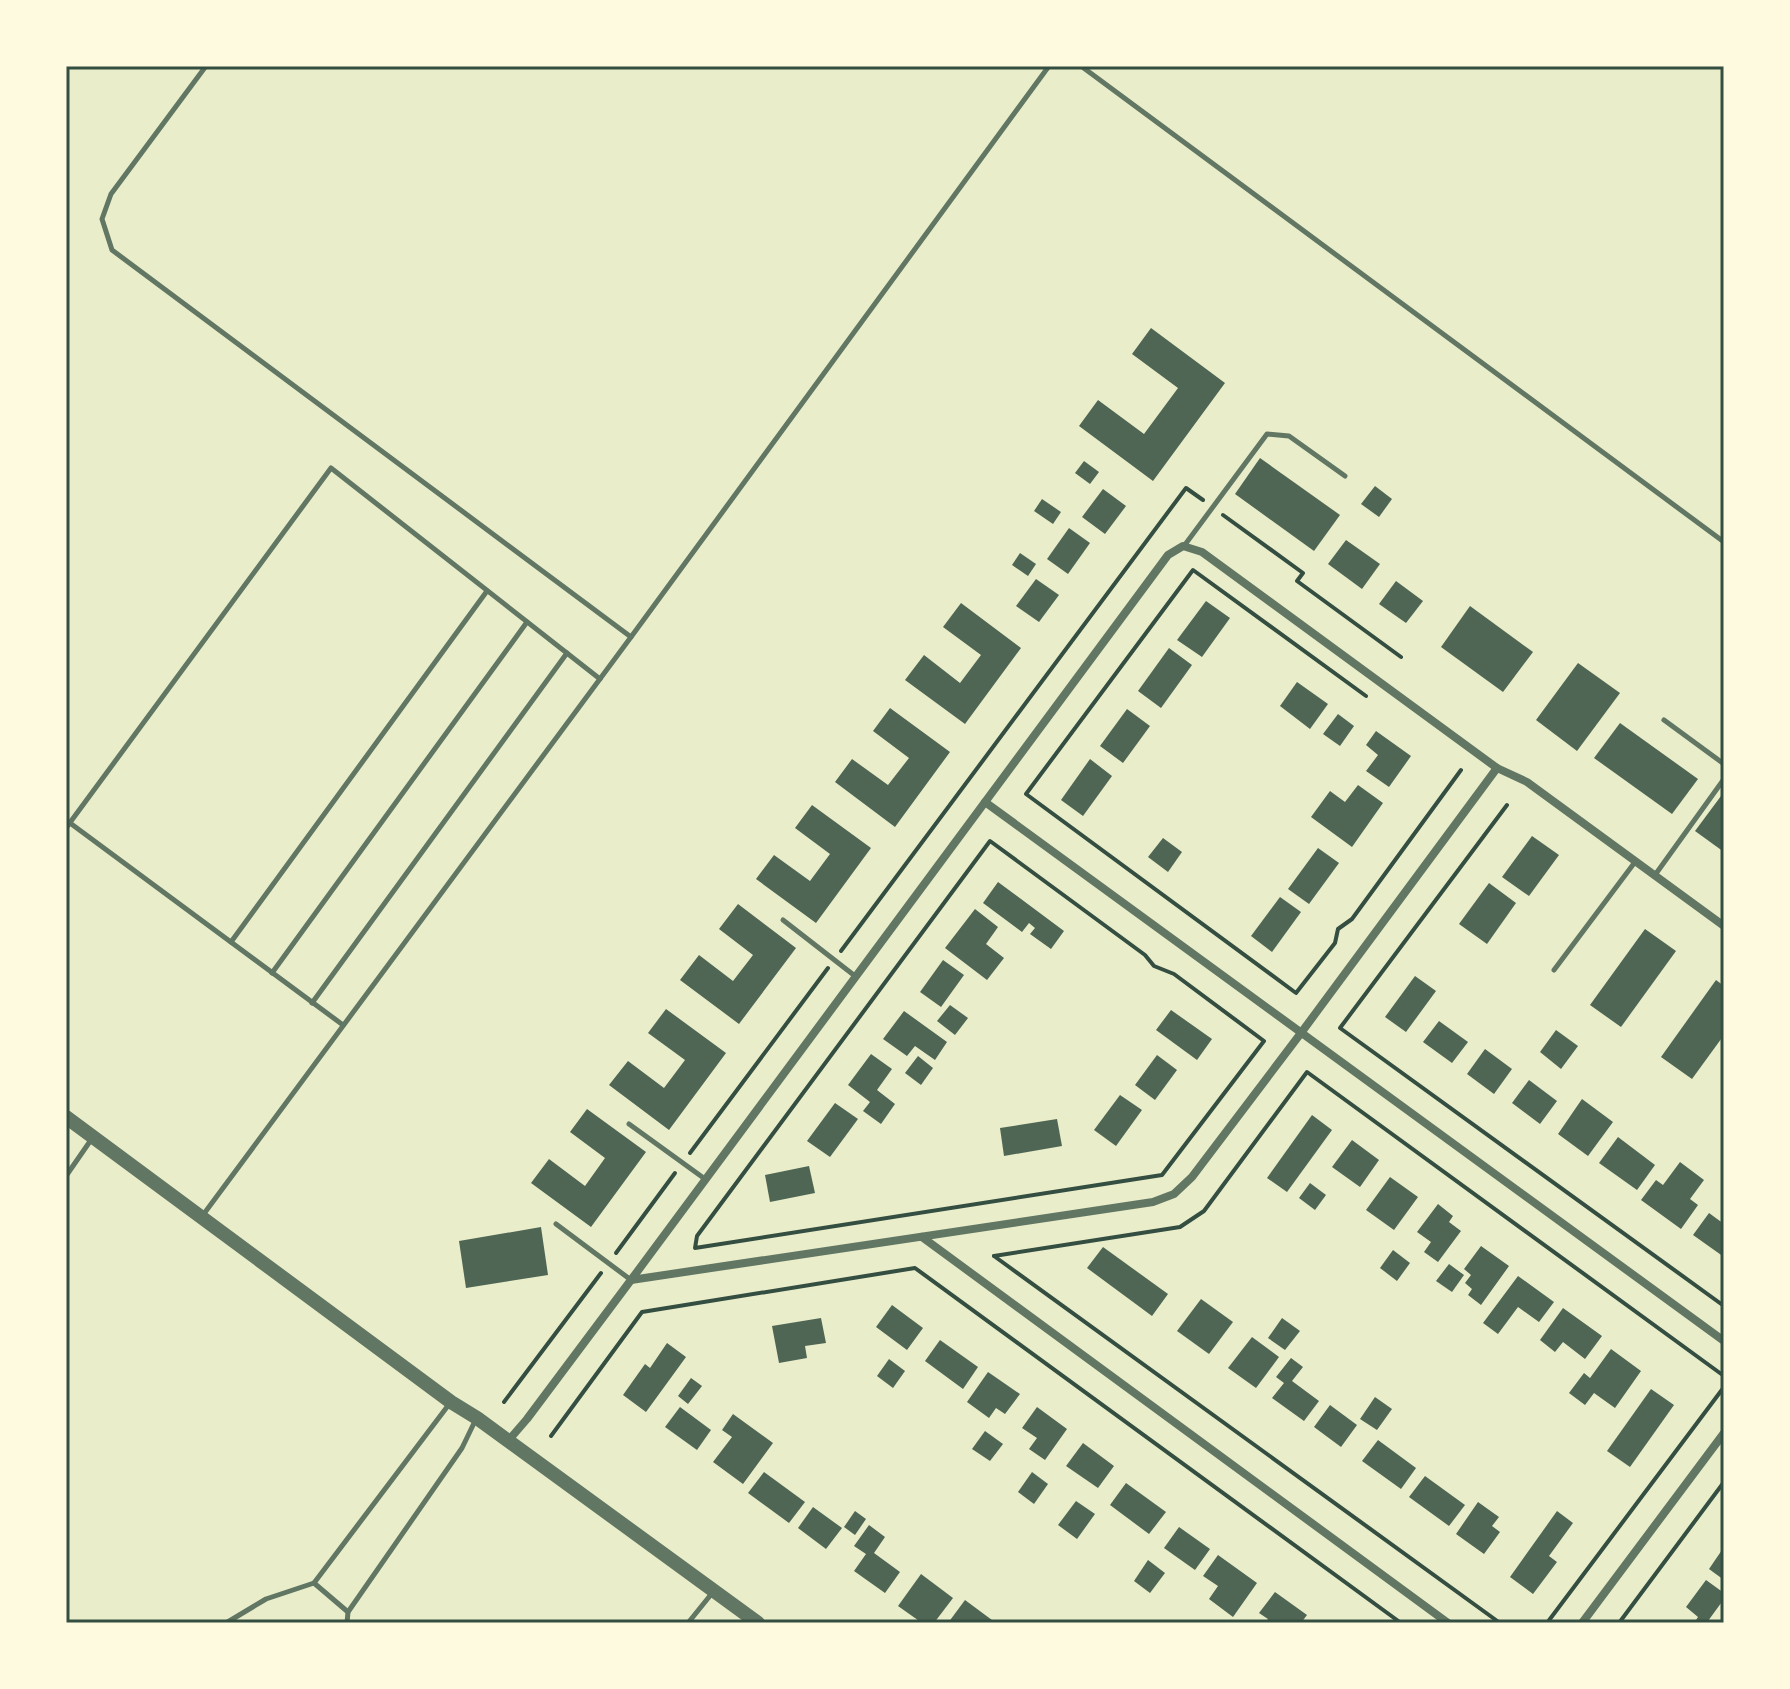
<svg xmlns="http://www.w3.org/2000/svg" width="1790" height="1689" font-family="'Libre Baskerville',serif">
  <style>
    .building { fill: #4f6655 }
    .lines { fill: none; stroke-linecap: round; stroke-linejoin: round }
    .path { stroke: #344e41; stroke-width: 4 }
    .service { stroke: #617663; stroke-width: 5 }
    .minor { stroke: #617663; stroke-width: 8 }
    .tertiary { stroke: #617663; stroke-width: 14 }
    .neatline { fill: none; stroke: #344e41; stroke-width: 3 }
  </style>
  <rect width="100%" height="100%" fill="#e9edc9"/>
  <!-- building -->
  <g class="building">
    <path d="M1151,328L1225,383L1153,481L1079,426L1098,400L1144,434L1178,388L1132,354Z"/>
    <path d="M1260,458L1340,515L1314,551L1235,494Z"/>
    <path d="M1084,461L1099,472L1090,484L1075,473Z"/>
    <path d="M1375,486L1392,499L1379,517L1361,504Z"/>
    <path d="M1103,489L1126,506L1105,534L1082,517Z"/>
    <path d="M1042,499L1061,512L1053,524L1034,511Z"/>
    <path d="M1069,528L1090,543L1068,574L1047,559Z"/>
    <path d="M1346,540L1380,564L1362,589L1328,564Z"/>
    <path d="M1020,553L1036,564L1028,576L1012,565Z"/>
    <path d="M1036,579L1059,595L1039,622L1016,606Z"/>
    <path d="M1396,581L1423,601L1406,623L1379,604Z"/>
    <path d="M1206,601L1230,618L1202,657L1177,640Z"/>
    <path d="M961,603L1021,648L965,724L905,680L924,655L960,683L981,655L943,627Z"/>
    <path d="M1470,606L1533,652L1503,692L1441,647Z"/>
    <path d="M1169,648L1192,665L1161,708L1138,691Z"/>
    <path d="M1578,663L1620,693L1577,751L1536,720Z"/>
    <path d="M1297,682L1328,704L1310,729L1280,706Z"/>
    <path d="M890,708L950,752L895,827L835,782L852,759L888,785L909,758L873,731Z"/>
    <path d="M1127,709L1150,726L1123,763L1100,746Z"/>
    <path d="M1338,714L1354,726L1340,746L1323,734Z"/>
    <path d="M1620,723L1698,779L1672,814L1594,758Z"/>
    <path d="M1376,731L1411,756L1389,787L1366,771L1378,755L1366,745Z"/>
    <path d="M1090,759L1112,776L1083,816L1061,800Z"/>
    <path d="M1358,785L1383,803L1352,847L1311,817L1330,791L1345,802Z"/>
    <path d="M1721,796L1724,798V852L1695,831Z"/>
    <path d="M812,805L871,848L816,923L756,879L774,855L810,881L830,854L795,828Z"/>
    <path d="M1532,836L1559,855L1529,896L1502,877Z"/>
    <path d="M1163,838L1182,852L1168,872L1148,857Z"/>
    <path d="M1318,848L1339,863L1309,904L1288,889Z"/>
    <path d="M998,882L1064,931L1051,949L1030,934L1035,928L1029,923L1022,932L983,903Z"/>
    <path d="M1489,883L1516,903L1487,944L1459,924Z"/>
    <path d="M1280,897L1301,912L1272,952L1251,936Z"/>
    <path d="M738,904L796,948L739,1024L680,980L699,955L733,981L753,955L719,929Z"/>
    <path d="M975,909L998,927L986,944L1004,958L987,980L945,948Z"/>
    <path d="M1645,929L1676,951L1621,1027L1590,1005Z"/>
    <path d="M943,960L964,975L941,1007L920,992Z"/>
    <path d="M1415,976L1436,991L1406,1032L1385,1017Z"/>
    <path d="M1716,980L1724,986V1035L1692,1079L1661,1057Z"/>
    <path d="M950,1005L968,1018L955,1035L937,1021Z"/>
    <path d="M666,1009L726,1053L669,1130L609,1085L628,1061L664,1088L685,1060L648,1033Z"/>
    <path d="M1171,1010L1212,1039L1197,1060L1156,1030Z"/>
    <path d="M904,1011L947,1042L935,1060L915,1046L907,1056L883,1039Z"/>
    <path d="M1439,1021L1468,1042L1452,1063L1423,1042Z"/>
    <path d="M1556,1030L1578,1046L1561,1069L1540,1052Z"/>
    <path d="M1485,1049L1512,1069L1494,1094L1467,1074Z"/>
    <path d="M871,1054L892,1069L877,1090L895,1104L881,1124L863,1111L870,1102L848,1085Z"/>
    <path d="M1157,1055L1177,1070L1155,1100L1135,1085Z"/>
    <path d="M918,1056L933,1068L921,1085L905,1073Z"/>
    <path d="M1529,1080L1557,1101L1540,1124L1512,1103Z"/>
    <path d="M1120,1095L1142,1110L1116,1146L1094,1130Z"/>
    <path d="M1582,1099L1613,1122L1588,1156L1558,1134Z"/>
    <path d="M835,1103L858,1119L830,1157L807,1141Z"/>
    <path d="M587,1109L646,1152L591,1227L531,1183L549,1159L585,1186L605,1158L570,1132Z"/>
    <path d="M1312,1115L1332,1130L1287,1192L1267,1178Z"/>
    <path d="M1057,1119L1062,1146L1004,1156L1000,1128Z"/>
    <path d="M1618,1137L1655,1165L1637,1190L1599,1163Z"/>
    <path d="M1352,1140L1379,1160L1360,1187L1332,1167Z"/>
    <path d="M1680,1162L1704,1180L1690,1199L1698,1205L1681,1229L1641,1200L1656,1180L1663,1185Z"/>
    <path d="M809,1166L815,1193L770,1202L765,1175Z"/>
    <path d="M1390,1177L1418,1197L1394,1230L1366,1210Z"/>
    <path d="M1310,1183L1326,1195L1315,1210L1299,1198Z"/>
    <path d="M1438,1204L1453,1216L1449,1222L1461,1231L1438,1262L1424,1252L1431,1242L1417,1232Z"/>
    <path d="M1709,1213L1724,1224V1257L1693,1235Z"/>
    <path d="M541,1227L548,1275L466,1288L459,1241Z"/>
    <path d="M1481,1246L1509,1266L1481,1305L1468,1295L1472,1289L1465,1283L1471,1275L1464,1269Z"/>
    <path d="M1103,1247L1168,1294L1152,1316L1087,1268Z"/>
    <path d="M1393,1250L1410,1263L1397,1281L1380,1268Z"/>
    <path d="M1449,1264L1464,1275L1452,1292L1436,1281Z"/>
    <path d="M1518,1276L1554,1302L1539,1322L1518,1307L1498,1334L1483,1323Z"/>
    <path d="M1201,1299L1233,1322L1209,1354L1177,1331Z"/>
    <path d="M892,1305L923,1328L907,1350L876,1327Z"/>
    <path d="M1563,1308L1602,1336L1585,1359L1563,1342L1555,1352L1540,1340Z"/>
    <path d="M821,1318L826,1343L805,1346L807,1358L779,1363L772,1326Z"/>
    <path d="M1282,1318L1300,1331L1285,1350L1268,1338Z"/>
    <path d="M1252,1337L1279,1357L1256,1388L1228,1368Z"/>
    <path d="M940,1340L978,1367L963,1389L925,1361Z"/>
    <path d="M667,1343L686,1357L646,1412L623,1395L645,1364L650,1368Z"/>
    <path d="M1611,1349L1641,1371L1615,1408L1594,1393L1585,1405L1569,1393L1584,1373L1590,1378Z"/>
    <path d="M1291,1358L1303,1367L1292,1381L1319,1401L1304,1421L1272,1398L1284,1383L1276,1377Z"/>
    <path d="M889,1359L905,1371L893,1388L877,1376Z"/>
    <path d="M988,1372L1020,1394L1005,1414L996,1408L989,1418L967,1402Z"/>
    <path d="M691,1378L702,1386L688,1404L678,1396Z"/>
    <path d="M1651,1389L1674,1405L1630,1467L1607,1451Z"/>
    <path d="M1375,1397L1392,1409L1377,1430L1360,1419Z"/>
    <path d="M1330,1405L1357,1425L1341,1447L1314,1427Z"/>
    <path d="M680,1407L711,1430L697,1450L665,1427Z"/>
    <path d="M1037,1407L1067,1429L1045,1460L1029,1449L1037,1438L1022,1428Z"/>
    <path d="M733,1414L773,1443L743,1484L713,1462L732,1437L722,1430Z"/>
    <path d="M985,1431L1003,1444L990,1461L972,1449Z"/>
    <path d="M1378,1440L1416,1468L1401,1489L1362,1461Z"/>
    <path d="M1083,1443L1114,1466L1098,1488L1066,1466Z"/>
    <path d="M764,1472L805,1502L789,1523L748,1493Z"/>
    <path d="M1032,1472L1048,1484L1034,1504L1018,1492Z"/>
    <path d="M1425,1476L1465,1505L1449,1526L1409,1497Z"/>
    <path d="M1126,1483L1166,1512L1149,1534L1110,1505Z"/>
    <path d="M1076,1501L1095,1514L1077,1539L1058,1525Z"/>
    <path d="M1478,1502L1499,1517L1492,1526L1500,1532L1484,1554L1456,1534Z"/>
    <path d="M813,1507L842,1528L826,1549L798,1528Z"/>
    <path d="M855,1511L866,1519L855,1535L844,1527Z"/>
    <path d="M1557,1511L1573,1523L1549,1556L1557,1562L1533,1594L1510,1577Z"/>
    <path d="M869,1525L885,1537L874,1553L900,1572L885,1593L854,1571L866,1554L854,1546Z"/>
    <path d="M1179,1527L1210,1549L1195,1570L1164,1548Z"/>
    <path d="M1724,1547V1580L1709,1569Z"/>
    <path d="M1218,1555L1257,1583L1233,1617L1209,1599L1218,1586L1203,1576Z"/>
    <path d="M1148,1560L1165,1573L1150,1593L1134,1581Z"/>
    <path d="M921,1574L953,1598L934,1623H922L898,1606Z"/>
    <path d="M1706,1580L1724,1593V1599L1708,1621L1710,1623H1694L1698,1617L1686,1607Z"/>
    <path d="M1275,1592L1307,1615L1301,1623H1265L1268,1619L1259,1613Z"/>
    <path d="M965,1600L996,1623H948Z"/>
  </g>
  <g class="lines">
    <!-- path -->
    <g class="path">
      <path d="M1223,515L1303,573L1297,581L1401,657"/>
      <path d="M1366,696L1193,570L1026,794L1296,993L1335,943L1338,929L1352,919L1461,770"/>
      <path d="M1507,805L1340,1028L1724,1306"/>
      <path d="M990,841L1145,955L1154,966L1174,974L1264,1041L1162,1175L695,1248L697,1236Z"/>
      <path d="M841,951L1186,488L1203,500"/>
      <path d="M690,1153L828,968"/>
      <path d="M616,1253L675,1173"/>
      <path d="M994,1256L1180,1227L1204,1211L1307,1072L1724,1376"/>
      <path d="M994,1256L1500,1623"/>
      <path d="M504,1402L601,1273"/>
      <path d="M551,1436L642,1312L915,1268L1401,1623"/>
      <path d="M1547,1623L1724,1387"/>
      <path d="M1619,1623L1724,1482"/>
    </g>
    <!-- service -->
    <g class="service">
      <path d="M206,66L111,194L102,219L112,250L631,637L1049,66"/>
      <path d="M1081,66L1724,542"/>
      <path d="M1184,546L1267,434L1289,436L1345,476"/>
      <path d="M1664,720L1724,764"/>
      <path d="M70,823L343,1025"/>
      <path d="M66,828L331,468L600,679"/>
      <path d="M1655,875L1724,779"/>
      <path d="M783,920L855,976"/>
      <path d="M231,942L487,591"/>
      <path d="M1554,970L1635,862"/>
      <path d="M272,973L527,622"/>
      <path d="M312,1003L567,653"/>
      <path d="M629,1124L705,1179"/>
      <path d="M66,1176L93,1137"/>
      <path d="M203,1215L631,637"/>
      <path d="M556,1224L631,1280"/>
      <path d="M314,1583L348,1612"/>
      <path d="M226,1623L266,1599L314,1583L450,1403"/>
      <path d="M347,1623L348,1612L462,1448L476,1419"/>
      <path d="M688,1623L713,1592"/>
    </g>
    <!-- minor -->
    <g class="minor">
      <path d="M985,802L1724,1341"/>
      <path d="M922,1237L1448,1623"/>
      <path d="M631,1280L1153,1202L1174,1194L1192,1177L1301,1033L1497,768"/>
      <path d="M508,1441L527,1419L631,1280L1168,555L1183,546L1202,552L1497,768L1527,782L1724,926"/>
      <path d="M1582,1623L1724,1433"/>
    </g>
    <!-- tertiary -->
    <path class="tertiary" d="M66,1117L451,1402L477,1418L758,1623"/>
  </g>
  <!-- border -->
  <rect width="1790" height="1689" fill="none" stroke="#fefae0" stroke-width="136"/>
  <rect x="68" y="68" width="1654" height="1553" class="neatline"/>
</svg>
